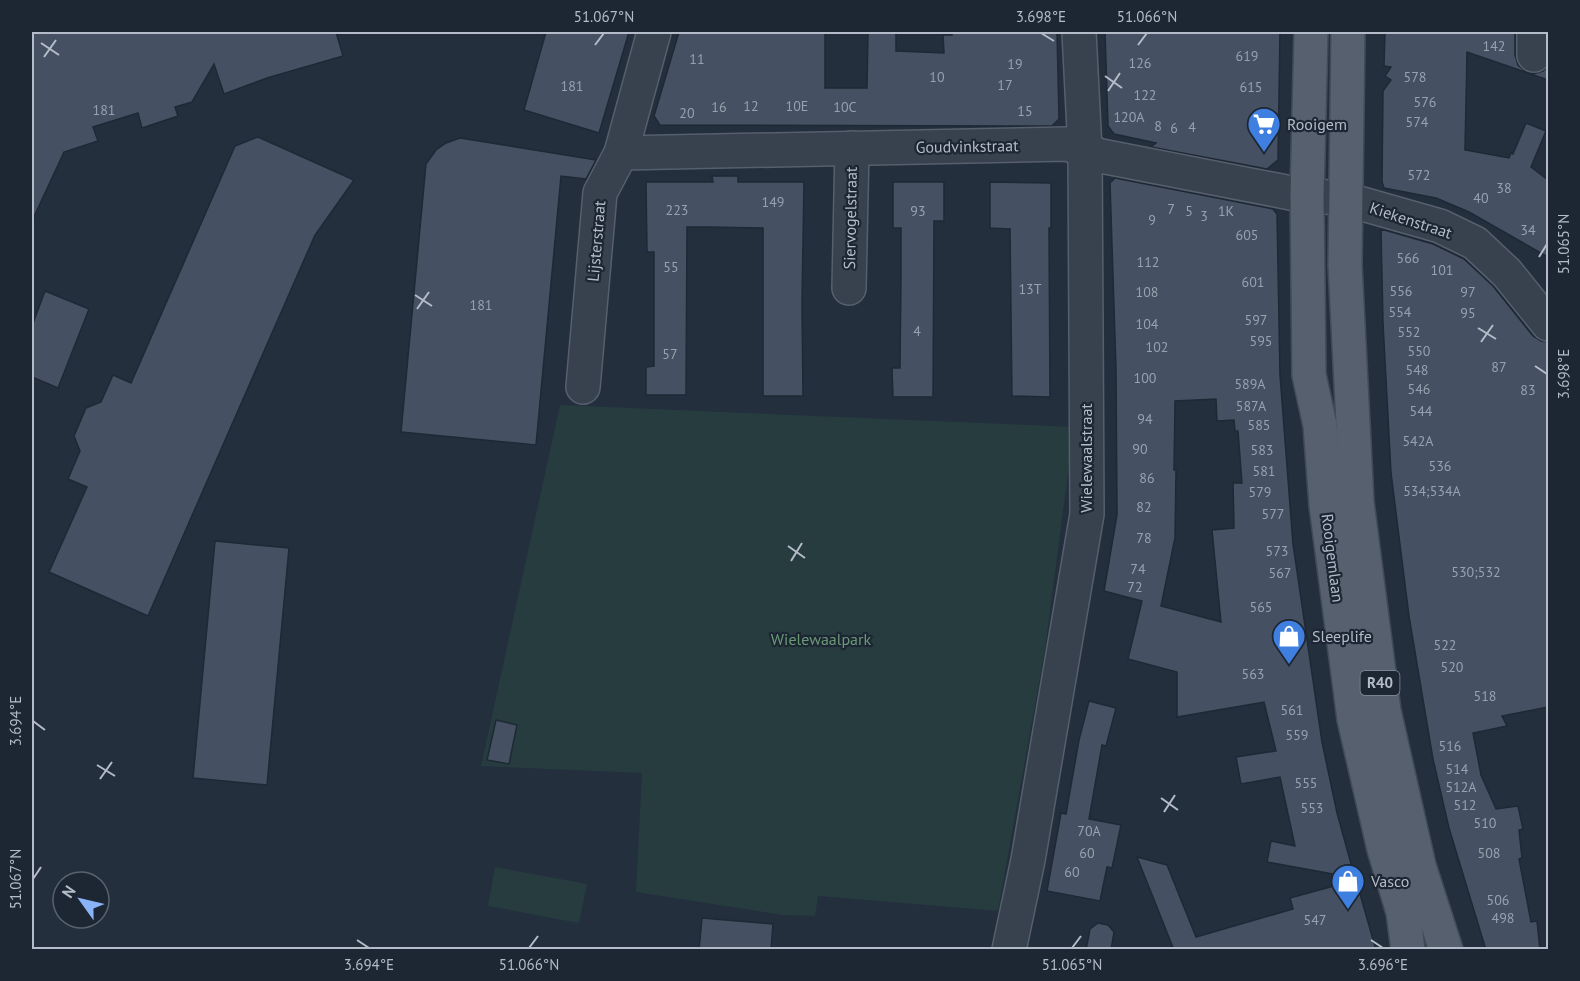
<svg xmlns="http://www.w3.org/2000/svg" width="1580" height="981" font-family="'PT Sans',sans-serif">
  <style>
    .green { fill: #263c3f }
    .building { fill: #455162; stroke: #1f2835; stroke-width: 1.5; fill-rule: evenodd }
    .lines { fill: none; stroke-linecap: round; stroke-linejoin: round }
    .minor-casing { stroke: #565f6c; stroke-width: 36 }
    .major-casing { stroke: #414a57; stroke-width: 36 }
    .minor { stroke: #38414e; stroke-width: 33 }
    .major { stroke: #56606e; stroke-width: 33 }
    .ticks { fill: none; stroke: #b4bcc9; stroke-width: 2 }
    .labels { text-anchor: middle; stroke-width: 4.5; stroke-linejoin: round; paint-order: stroke }
    .number-label { font-size: 14px; fill: #98a1af }
    .shield { fill: #1d2633; stroke: #878f9c; stroke-width: 1.5 }
    .shield-label { font-size: 15px; font-weight: bold; fill: #b4bcc9 }
    .poi-label { font-size: 16px; fill: #b4bcc9; stroke: #1d2633; text-anchor: start }
    .street-label { font-size: 16px; fill: #b4bcc9; stroke: #1d2633 }
    .park-label { font-size: 16px; fill: #6b9a76; stroke: #1d2633 }
    .neatline { fill: none; stroke: #b4bcc9; stroke-width: 2 }
    .ticks-label { font-size: 15px; text-anchor: middle; fill: #b4bcc9 }
  </style>
  <rect width="100%" height="100%" fill="#242f3e"/>
  <!-- green -->
  <g class="green">
    <path d="M560,405L1074,427L1045,649L998,911L818,896L815,916L783,915L636,892L642,773L481,766Z"/>
    <path d="M495,867L587,884L579,923L488,906Z"/>
  </g>
  <!-- building -->
  <g class="building">
    <path d="M32,32H336L343,56L267,78L224,94L214,64L192,102L175,107L178,116L142,128L138,113L93,127L98,141L64,152L32,221Z"/>
    <path d="M546,32H629L599,133L524,110Z"/>
    <path d="M679,32H825V88H867L868,32H896V51L944,53L943,35H952V32H1057L1059,119L1052,126H1029L660,125L654,116Z"/>
    <path d="M1105,32H1280L1278,160L1267,169L1151,147L1156,143L1114,134L1108,126Z"/>
    <path d="M1385,32H1515V55L1518,65L1525,71L1533,74L1543,71L1548,66V80L1467,52L1465,150L1509,158L1511,153L1513,154L1526,123L1546,131L1531,167L1548,180V257L1469,212L1436,198L1384,188L1382,182L1383,91L1391,80L1385,76L1391,67L1384,66Z"/>
    <path d="M258,137L354,180L315,235L148,616L49,572L87,487L68,479L80,451L74,436L86,408L101,402L113,375L131,383L235,146Z"/>
    <path d="M460,138L596,160L586,179L561,176L536,445L401,432L426,164L436,150L446,143Z"/>
    <path d="M712,176H738V182H804L802,303L803,396H763V228L708,227H687L686,395H646V367L654,366V252H647L646,182H713Z"/>
    <path d="M1115,178L1273,209L1277,214L1280,375L1293,544L1322,742L1337,813L1355,878L1267,862L1271,841L1295,846L1280,777L1241,784L1236,757L1276,751L1264,702L1177,717V672L1128,659L1142,601L1104,591L1117,515L1116,369L1110,183ZM1216,399L1217,421L1234,420L1235,431H1238L1242,483H1233L1234,528L1212,530L1221,622L1161,606L1175,538L1176,470H1174L1175,401Z"/>
    <path d="M893,182H944V221H934L933,397H893L892,368H900L901,278V228H893Z"/>
    <path d="M990,182L1051,183V228H1049L1050,397L1012,396L1010,229L990,228Z"/>
    <path d="M1381,229L1433,244L1464,259L1493,286L1533,336L1541,341L1548,342V707L1502,716L1507,726L1473,733L1481,775L1496,809L1518,806L1523,829L1519,830L1522,858L1519,859L1531,922L1537,921L1540,950H1486L1449,828L1433,759L1409,616L1391,473L1383,323Z"/>
    <path d="M45,291L89,309L58,388L32,377V326Z"/>
    <path d="M215,541L289,548L267,785L193,778Z"/>
    <path d="M1089,701L1116,708L1106,746L1102,745L1089,819L1121,825L1112,868L1107,867L1100,901L1047,891L1061,813L1066,814L1079,740Z"/>
    <path d="M496,720L517,725L509,764L487,760Z"/>
    <path d="M1137,857L1167,865L1196,937L1293,909L1290,898L1356,880L1376,950H1174Z"/>
    <path d="M702,918L773,924L771,950H699Z"/>
    <path d="M1098,923L1108,925L1114,932L1111,950H1086L1090,929Z"/>
  </g>
  <g class="lines">
    <defs>
      <g id="minor">
        <path d="M1534,55V32"/>
        <path d="M621,153L1067,144L1101,156L1291,193L1345,199L1440,226L1475,243L1507,273L1548,324"/>
        <path d="M849,288L852,148"/>
        <path d="M583,387L600,193L621,153L654,32"/>
        <path d="M1009,950L1028,860L1087,514L1085,150L1079,32"/>
      </g>
      <g id="major">
        <path d="M1311,32L1307,196L1309,375L1320,425L1326,505L1354,719L1384,849L1403,912L1408,950"/>
        <path d="M1348,32L1345,265L1357,502L1384,711L1419,866L1446,950"/>
      </g>
    </defs>
    <!-- minor casing -->
    <use href="#minor" class="minor-casing"/>
    <!-- major casing -->
    <use href="#major" class="major-casing"/>
    <!-- minor -->
    <use href="#minor" class="minor"/>
    <!-- major -->
    <use href="#major" class="major"/>
  </g>
  <!-- ticks -->
  <path class="ticks" d="M1041,33L1054,41M41,43L59,55M595,45L604,33M1138,45L1147,33M44,57L56,40M1105,76L1122,88M1108,91L1120,73M1539,257L1547,244M415,295L432,306M417,309L429,292M1478,328L1496,339M1481,342L1493,325M1535,366L1547,374M788,546L805,558M791,561L802,543M33,721L45,730M97,765L115,776M100,779L112,762M1161,798L1178,810M1164,812L1175,795M33,879L41,867M357,940L369,948M1371,940L1383,948M529,948L538,936M1072,948L1081,936"/>
  <!-- icons -->
  <defs>
    <symbol id="supermarket-pin" viewBox="-11 -11 22 30"><path d="M0 17L-7.5 6A9.5 9.5 0 1 1 7.5 6Z" fill="#3f7fe0" stroke="#1d2633"/><path d="M-6-5.5h2.5l.6 2H6L4.5 2H-2.5L-4.4-4H-6ZM-1.5 3.2a1.3 1.3 0 1 0 .1 0ZM3 3.2a1.3 1.3 0 1 0 .1 0Z" fill="#fff"/></symbol>
    <symbol id="shop-pin" viewBox="-11 -11 22 30"><path d="M0 17L-7.5 6A9.5 9.5 0 1 1 7.5 6Z" fill="#3f7fe0" stroke="#1d2633"/><path d="M-5-2.5h2.3a2.7 3.5 0 0 1 5.4 0H5L5.5 6h-11ZM-1.5-2.5h3a1.5 2.3 0 0 0-3 0Z" fill="#fff"/></symbol>
  </defs>
  <g fill-rule="evenodd">
    <use href="#supermarket-pin" x="1245" y="105" width="38" height="52"/>
    <use href="#shop-pin" x="1270" y="617" width="38" height="52"/>
    <use href="#shop-pin" x="1329" y="862" width="38" height="52"/>
  </g>
  <g class="labels">
    <!-- number labels -->
    <g class="number-label">
      <text x="1494" y="51">142</text>
      <text x="1247" y="61">619</text>
      <text x="697" y="64">11</text>
      <text x="1140" y="68">126</text>
      <text x="1015" y="69">19</text>
      <text x="937" y="82">10</text>
      <text x="1415" y="82">578</text>
      <text x="1005" y="90">17</text>
      <text x="572" y="91">181</text>
      <text x="1251" y="92">615</text>
      <text x="1145" y="100">122</text>
      <text x="1425" y="107">576</text>
      <text x="751" y="111">12</text>
      <text x="797" y="111">10E</text>
      <text x="719" y="112">16</text>
      <text x="845" y="112">10C</text>
      <text x="104" y="115">181</text>
      <text x="1025" y="116">15</text>
      <text x="687" y="118">20</text>
      <text x="1129" y="122">120A</text>
      <text x="1417" y="127">574</text>
      <text x="1158" y="131">8</text>
      <text x="1192" y="132">4</text>
      <text x="1174" y="133">6</text>
      <text x="1419" y="180">572</text>
      <text x="1504" y="193">38</text>
      <text x="1481" y="203">40</text>
      <text x="773" y="207">149</text>
      <text x="1171" y="214">7</text>
      <text x="677" y="215">223</text>
      <text x="918" y="216">93</text>
      <text x="1189" y="216">5</text>
      <text x="1226" y="216">1K</text>
      <text x="1204" y="221">3</text>
      <text x="1152" y="225">9</text>
      <text x="1528" y="235">34</text>
      <text x="1247" y="240">605</text>
      <text x="1408" y="263">566</text>
      <text x="1148" y="267">112</text>
      <text x="671" y="272">55</text>
      <text x="1442" y="275">101</text>
      <text x="1253" y="287">601</text>
      <text x="1030" y="294">13T</text>
      <text x="1401" y="296">556</text>
      <text x="1147" y="297">108</text>
      <text x="1468" y="297">97</text>
      <text x="481" y="310">181</text>
      <text x="1400" y="317">554</text>
      <text x="1468" y="318">95</text>
      <text x="1256" y="325">597</text>
      <text x="1147" y="329">104</text>
      <text x="917" y="336">4</text>
      <text x="1409" y="337">552</text>
      <text x="1261" y="346">595</text>
      <text x="1157" y="352">102</text>
      <text x="1419" y="356">550</text>
      <text x="670" y="359">57</text>
      <text x="1499" y="372">87</text>
      <text x="1417" y="375">548</text>
      <text x="1145" y="383">100</text>
      <text x="1250" y="389">589A</text>
      <text x="1419" y="394">546</text>
      <text x="1528" y="395">83</text>
      <text x="1251" y="411">587A</text>
      <text x="1421" y="416">544</text>
      <text x="1145" y="424">94</text>
      <text x="1259" y="430">585</text>
      <text x="1418" y="446">542A</text>
      <text x="1140" y="454">90</text>
      <text x="1262" y="455">583</text>
      <text x="1440" y="471">536</text>
      <text x="1264" y="476">581</text>
      <text x="1147" y="483">86</text>
      <text x="1432" y="496">534;534A</text>
      <text x="1260" y="497">579</text>
      <text x="1144" y="512">82</text>
      <text x="1273" y="519">577</text>
      <text x="1144" y="543">78</text>
      <text x="1277" y="556">573</text>
      <text x="1138" y="574">74</text>
      <text x="1476" y="577">530;532</text>
      <text x="1280" y="578">567</text>
      <text x="1135" y="592">72</text>
      <text x="1261" y="612">565</text>
      <text x="1445" y="650">522</text>
      <text x="1452" y="672">520</text>
      <text x="1253" y="679">563</text>
      <text x="1485" y="701">518</text>
      <text x="1292" y="715">561</text>
      <text x="1297" y="740">559</text>
      <text x="1450" y="751">516</text>
      <text x="1457" y="774">514</text>
      <text x="1306" y="788">555</text>
      <text x="1461" y="792">512A</text>
      <text x="1465" y="810">512</text>
      <text x="1312" y="813">553</text>
      <text x="1485" y="828">510</text>
      <text x="1089" y="836">70A</text>
      <text x="1087" y="858">60</text>
      <text x="1489" y="858">508</text>
      <text x="1072" y="877">60</text>
      <text x="1498" y="905">506</text>
      <text x="1503" y="923">498</text>
      <text x="1315" y="925">547</text>
    </g>
    <!-- shield labels -->
    <rect class="shield" x="1360.5" y="671" width="39" height="24" rx="4.5"/>
    <g class="shield-label">
      <text x="1380" y="688">R40</text>
    </g>
    <!-- poi labels -->
    <g class="poi-label">
      <text x="1287" y="130">Rooigem</text>
      <text x="1312" y="642">Sleeplife</text>
      <text x="1371" y="887">Vasco</text>
    </g>
    <!-- street labels -->
    <g class="street-label">
      <text transform="translate(967 146) rotate(-1)" y="6">Goudvinkstraat</text>
      <text transform="translate(850 218) rotate(-89)" y="6">Siervogelstraat</text>
      <text transform="translate(1411 220) rotate(18)" y="6">Kiekenstraat</text>
      <text transform="translate(596 241) rotate(-85)" y="6">Lijsterstraat</text>
      <text transform="translate(1086 458) rotate(-90)" y="6">Wielewaalstraat</text>
      <text transform="translate(1333 558) rotate(83)" y="6">Rooigemlaan</text>
    </g>
    <!-- park labels -->
    <g class="park-label">
      <text x="821" y="645">Wielewaalpark</text>
    </g>
  </g>
  <!-- border -->
  <rect width="1580" height="981" fill="none" stroke="#1d2633" stroke-width="66"/>
  <!-- north arrow -->
  <g transform="translate(81 900) rotate(304)"><circle r="28" fill="#1d2633" stroke="#59626f" stroke-width="1.5"/>
  <path d="M0-4.5L10 22L0 15L-10 22Z" fill="#8ab4f8"/>
  <text y="-9" font-size="16" font-weight="bold" text-anchor="middle" fill="#b4bcc9">N</text>
  </g>
  <rect x="33" y="33" width="1514" height="915" class="neatline"/>
  <g class="ticks-label">
    <text x="604" y="22">51.067°N</text>
    <text x="1041" y="22">3.698°E</text>
    <text x="1147" y="22">51.066°N</text>
    <text transform="translate(1564 244) rotate(-90)" y="5">51.065°N</text>
    <text transform="translate(1564 374) rotate(-90)" y="5">3.698°E</text>
    <text transform="translate(16 721) rotate(-90)" y="5">3.694°E</text>
    <text transform="translate(16 879) rotate(-90)" y="5">51.067°N</text>
    <text x="369" y="970">3.694°E</text>
    <text x="529" y="970">51.066°N</text>
    <text x="1072" y="970">51.065°N</text>
    <text x="1383" y="970">3.696°E</text>
  </g>
</svg>
